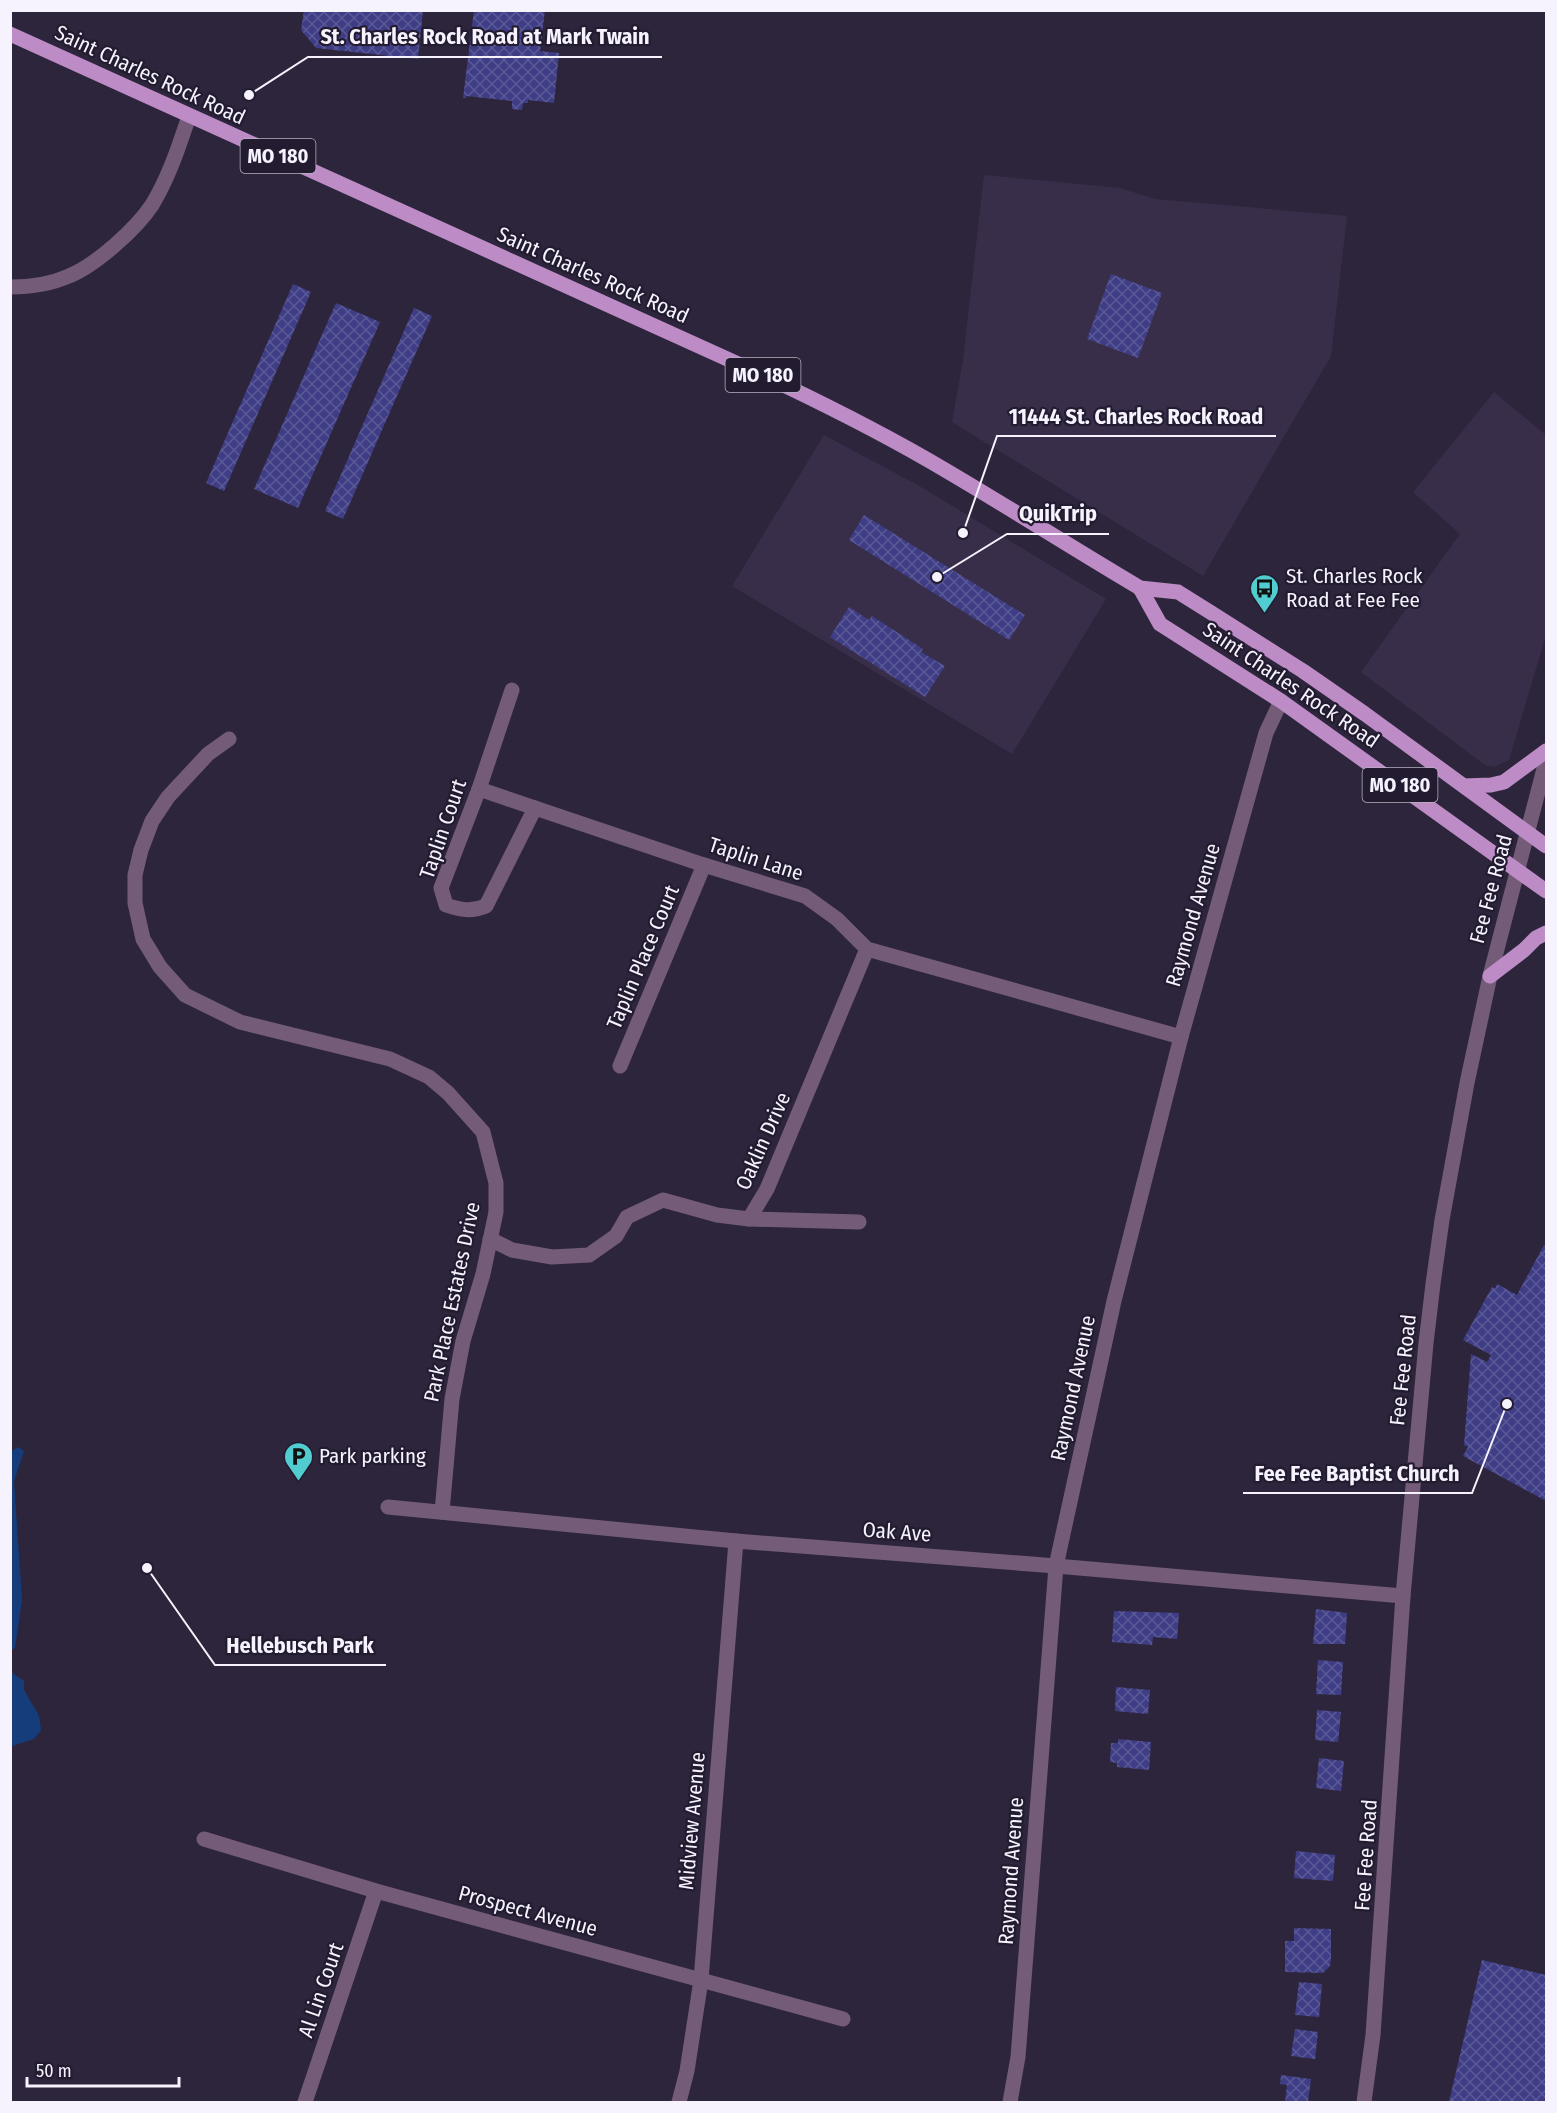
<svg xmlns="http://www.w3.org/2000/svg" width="1557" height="2113" font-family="'Fira Sans Condensed',sans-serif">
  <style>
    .built { fill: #382e4a }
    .water { fill: #153d7c }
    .building { fill: url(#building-cross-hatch) }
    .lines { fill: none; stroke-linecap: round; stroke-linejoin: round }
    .minor { stroke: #745c78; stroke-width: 15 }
    .major { stroke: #bd8cc7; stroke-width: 15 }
    .labels { text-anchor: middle; stroke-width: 4.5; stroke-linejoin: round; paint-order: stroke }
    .shield { fill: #231c31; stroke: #b7b2c0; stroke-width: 1.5 }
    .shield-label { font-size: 20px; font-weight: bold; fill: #f6f2fe }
    .street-label { font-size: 21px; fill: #f6f2fe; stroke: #231c31 }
    .poi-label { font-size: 21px; fill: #f6f2fe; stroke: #231c31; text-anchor: start }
    .leader { fill: none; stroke: #f6f2fe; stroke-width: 2 }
    .callout-dot { fill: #f6f2fe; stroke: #231c31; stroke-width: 2 }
    .callout-label { font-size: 22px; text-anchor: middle; font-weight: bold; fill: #f6f2fe; stroke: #231c31; stroke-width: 4.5; stroke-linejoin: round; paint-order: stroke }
  </style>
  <defs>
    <pattern id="building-cross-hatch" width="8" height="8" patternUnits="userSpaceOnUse" patternTransform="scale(1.5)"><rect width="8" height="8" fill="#3e3d85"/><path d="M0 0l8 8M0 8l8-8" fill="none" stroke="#5a5a97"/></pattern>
  </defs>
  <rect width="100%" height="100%" fill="#2d253b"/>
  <!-- built -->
  <g class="built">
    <path d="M984,175L1120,188L1155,199L1347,216L1331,356L1203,576L952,422L963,360Z"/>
    <path d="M1494,392L1546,435V635L1509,760L1494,767L1485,765L1361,672L1460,534L1413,492Z"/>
    <path d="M824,435L916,484L1106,599L1012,754L732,586Z"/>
  </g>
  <!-- water -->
  <g class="water">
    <path d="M18,1447L24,1451L14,1481L22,1600L15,1648L11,1650L10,1452Z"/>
    <path d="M11,1672L24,1681V1690L39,1716L41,1730L34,1739L12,1746Z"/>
  </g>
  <!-- building -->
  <g class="building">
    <path d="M304,10H423L418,59L316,48L301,30Z"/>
    <path d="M474,10H545L540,51L559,53L554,103L528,100V103H523L522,110L512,109V101L466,96V98H463Z"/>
    <path d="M1111,274L1162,293L1138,358L1087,339Z"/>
    <path d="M293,284L311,292L224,491L206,483Z"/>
    <path d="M336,303L380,322L298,508L254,489Z"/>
    <path d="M414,308L432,316L343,519L325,511Z"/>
    <path d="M864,515L1025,615L1009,640L849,540Z"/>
    <path d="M849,607L869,620L872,616L923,649L921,652L945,666L925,697L830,637Z"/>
    <path d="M1544,1245L1546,1246V1501L1463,1456L1468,1447L1464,1445L1471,1354L1487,1362L1491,1355L1463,1340L1492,1287L1495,1289L1497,1284L1517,1295Z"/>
    <path d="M1316,1609L1347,1613L1345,1644H1313Z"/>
    <path d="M1114,1611L1179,1613L1177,1639L1153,1637L1152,1645L1112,1642Z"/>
    <path d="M1318,1660L1343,1662L1341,1695L1316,1694Z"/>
    <path d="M1116,1687L1150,1690L1148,1714L1115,1711Z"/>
    <path d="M1317,1710L1341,1712L1338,1742L1315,1740Z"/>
    <path d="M1118,1739L1151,1742L1149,1770L1117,1767V1763L1110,1762L1111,1743H1118Z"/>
    <path d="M1319,1758L1344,1761L1341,1791L1316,1788Z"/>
    <path d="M1296,1851L1335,1855L1333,1881L1294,1878Z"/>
    <path d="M1294,1928L1331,1929V1959L1330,1966L1323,1973L1285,1972V1941H1294Z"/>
    <path d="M1482,1960L1546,1975V2102H1449Z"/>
    <path d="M1299,1982L1322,1984L1319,2017L1295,2015Z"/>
    <path d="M1295,2029L1318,2032L1315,2059L1291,2056Z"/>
    <path d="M1281,2075L1311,2079L1308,2102H1285L1287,2085L1280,2084Z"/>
  </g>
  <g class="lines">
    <!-- minor -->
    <g class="minor">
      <path d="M10,287C30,287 51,284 69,276C96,265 136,229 152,205C169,177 179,146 189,116"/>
      <path d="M512,690L479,789L441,888L446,905C461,910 471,912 486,906L535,808"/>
      <path d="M229,739L208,754L168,797L152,821L141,850L135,875V903L143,939L160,967L185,995L240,1022L390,1059L429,1077L448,1093L483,1132L496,1183V1212L483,1274L463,1341L452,1399L442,1512"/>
      <path d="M479,789L704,865L805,896L837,919L867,949L1181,1037"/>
      <path d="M620,1066L704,865"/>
      <path d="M749,1219L859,1222"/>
      <path d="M490,1239L512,1250L552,1257L589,1255L616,1236L627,1217L663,1200L717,1215L749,1219L767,1189L867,949"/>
      <path d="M388,1507L736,1541L1056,1566L1403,1596"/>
      <path d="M204,1839L376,1891L843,2019"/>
      <path d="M305,2102L376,1891"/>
      <path d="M679,2102L687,2071L701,1980L736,1541"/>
      <path d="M1010,2102L1018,2057L1056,1566L1114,1301L1181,1037L1266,733L1281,701"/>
      <path d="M1364,2102L1373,2035L1403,1596L1426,1343L1433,1284L1442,1220L1467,1083L1490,976L1546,761"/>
    </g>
    <!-- major -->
    <g class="major">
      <path d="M10,34L756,372C814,399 872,428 928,460C999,501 1069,546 1140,588L1178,592L1210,612L1303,671L1365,714L1546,846"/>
      <path d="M1140,588L1160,624L1281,701L1546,891"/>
      <path d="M1464,786L1491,785L1504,782L1546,751"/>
      <path d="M1490,976L1524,950L1536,938L1546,933"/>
    </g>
  </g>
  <!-- icons -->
  <defs>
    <symbol id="bus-pin" viewBox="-11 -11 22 30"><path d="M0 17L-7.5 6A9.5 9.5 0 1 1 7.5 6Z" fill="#51ccd1" stroke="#231c31"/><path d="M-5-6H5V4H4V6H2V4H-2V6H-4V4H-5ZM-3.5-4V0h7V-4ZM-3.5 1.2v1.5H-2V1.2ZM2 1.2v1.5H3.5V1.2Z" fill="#111"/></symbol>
    <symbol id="parking-pin" viewBox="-11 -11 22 30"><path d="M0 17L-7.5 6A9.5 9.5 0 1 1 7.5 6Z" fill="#51ccd1" stroke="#231c31"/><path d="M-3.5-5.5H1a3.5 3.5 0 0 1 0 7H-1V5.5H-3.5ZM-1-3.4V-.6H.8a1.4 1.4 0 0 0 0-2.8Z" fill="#111"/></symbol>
  </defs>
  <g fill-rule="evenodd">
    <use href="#bus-pin" x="1248" y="572" width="33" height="45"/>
    <use href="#parking-pin" x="282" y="1440" width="33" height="45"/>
  </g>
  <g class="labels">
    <!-- shield labels -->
    <g class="shield">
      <rect x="240.5" y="139" width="75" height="34" rx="4.5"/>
      <rect x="725.5" y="358" width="75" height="34" rx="4.5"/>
      <rect x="1362.5" y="768" width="75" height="34" rx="4.5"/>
    </g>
    <g class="shield-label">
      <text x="278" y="163">MO 180</text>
      <text x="763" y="382">MO 180</text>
      <text x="1400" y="792">MO 180</text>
    </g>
    <!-- street labels -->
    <g class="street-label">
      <text transform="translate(150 75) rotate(25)" y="7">Saint Charles Rock Road</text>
      <text transform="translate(593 275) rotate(24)" y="7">Saint Charles Rock Road</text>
      <text transform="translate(1291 685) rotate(34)" y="7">Saint Charles Rock Road</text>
      <text transform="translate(443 829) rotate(-71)" y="7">Taplin Court</text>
      <text transform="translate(756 859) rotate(18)" y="7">Taplin Lane</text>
      <text transform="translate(1491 889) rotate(-75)" y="7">Fee Fee Road</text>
      <text transform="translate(1193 915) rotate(-74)" y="7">Raymond Avenue</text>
      <text transform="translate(643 957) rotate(-67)" y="7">Taplin Place Court</text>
      <text transform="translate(763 1141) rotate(-66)" y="7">Oaklin Drive</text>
      <text transform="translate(452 1302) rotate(-78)" y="7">Park Place Estates Drive</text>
      <text transform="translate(1403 1370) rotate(-84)" y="7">Fee Fee Road</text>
      <text transform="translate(1073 1388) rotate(-78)" y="7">Raymond Avenue</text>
      <text transform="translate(897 1532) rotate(4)" y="7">Oak Ave</text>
      <text transform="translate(692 1821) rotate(-85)" y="7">Midview Avenue</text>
      <text transform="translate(1366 1855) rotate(-86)" y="7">Fee Fee Road</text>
      <text transform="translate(1011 1871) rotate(-86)" y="7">Raymond Avenue</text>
      <text transform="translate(528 1911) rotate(15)" y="7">Prospect Avenue</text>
      <text transform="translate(321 1990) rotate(-71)" y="7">Al Lin Court</text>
    </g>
    <!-- poi labels -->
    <g class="poi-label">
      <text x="1286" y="583">St. Charles Rock<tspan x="1286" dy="24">Road at Fee Fee</tspan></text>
      <text x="319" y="1463">Park parking</text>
    </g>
  </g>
  <!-- callouts -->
  <path class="leader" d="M249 95L308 57H662M963 533L997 436H1276M937 577L1007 534H1109M1507 1404L1472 1493H1243M147 1568L215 1665H386"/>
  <g class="callout-dot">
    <circle cx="249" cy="95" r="6"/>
    <circle cx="963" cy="533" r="6"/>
    <circle cx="937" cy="577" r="6"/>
    <circle cx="1507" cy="1404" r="6"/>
    <circle cx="147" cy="1568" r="6"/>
  </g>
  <g class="callout-label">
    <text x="485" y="44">St. Charles Rock Road at Mark Twain</text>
    <text x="1136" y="424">11444 St. Charles Rock Road</text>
    <text x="1058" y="521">QuikTrip</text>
    <text x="1357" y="1481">Fee Fee Baptist Church</text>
    <text x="300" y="1653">Hellebusch Park</text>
  </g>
  <!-- border -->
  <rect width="1557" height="2113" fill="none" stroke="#f6f2fe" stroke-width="24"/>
  <!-- scale -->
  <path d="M27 2077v9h152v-9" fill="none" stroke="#f6f2fe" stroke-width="3"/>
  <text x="36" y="2077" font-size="18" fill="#f6f2fe" stroke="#231c31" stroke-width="4.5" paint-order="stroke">50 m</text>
</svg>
